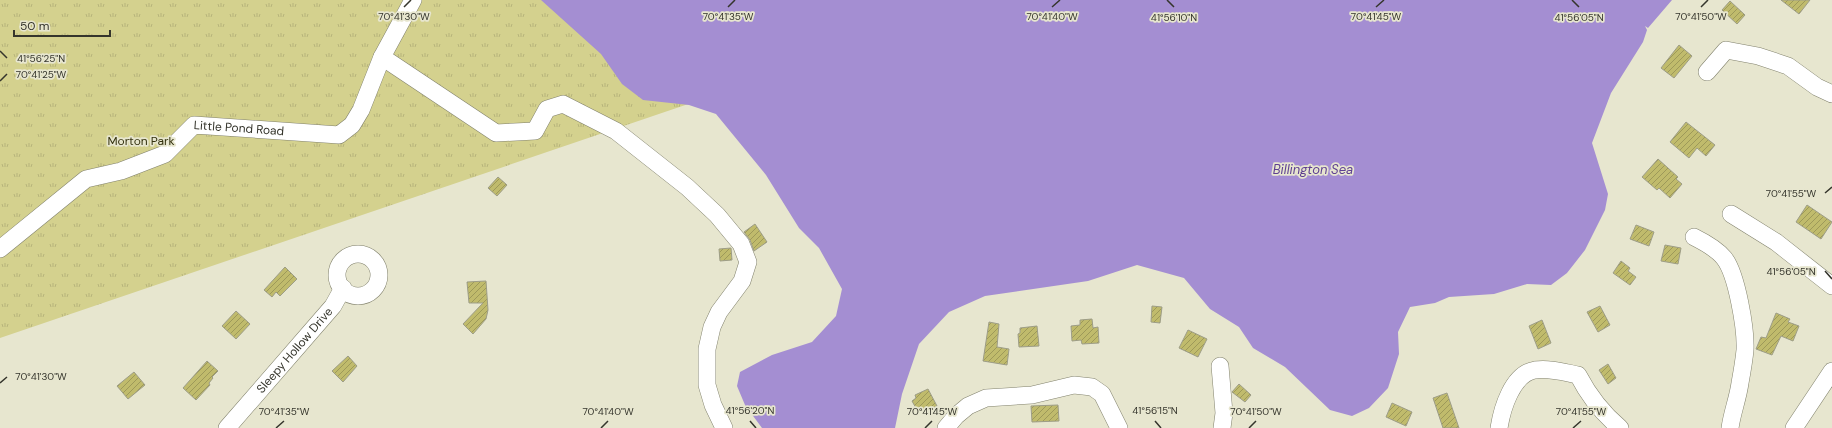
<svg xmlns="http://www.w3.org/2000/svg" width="1832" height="428" font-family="'DM Sans',sans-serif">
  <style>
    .grass { fill: url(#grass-tufts) }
    .water { fill: #a48ed2 }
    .building { fill: url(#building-hatch); stroke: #9d9d87 }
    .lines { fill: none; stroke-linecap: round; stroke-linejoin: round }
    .minor-casing { stroke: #82826d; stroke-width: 18 }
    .minor { stroke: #fff; stroke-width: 17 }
    .ticks { fill: none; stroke: #35352c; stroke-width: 1.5 }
    .labels { text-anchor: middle; stroke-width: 3.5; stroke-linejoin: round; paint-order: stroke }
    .street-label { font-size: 12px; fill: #35352c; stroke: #e7e6cf }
    .park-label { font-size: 12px; fill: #33310e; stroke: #e7e6cf }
    .water-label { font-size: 13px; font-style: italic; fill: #5e3f91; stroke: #e7e6cf }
    .ticks-label { font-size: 10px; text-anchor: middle; fill: #35352c; stroke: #e7e6cf; stroke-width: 3.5; stroke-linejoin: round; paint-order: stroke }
  </style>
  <defs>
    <pattern id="grass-tufts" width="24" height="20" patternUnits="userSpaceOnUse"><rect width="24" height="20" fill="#d4d18e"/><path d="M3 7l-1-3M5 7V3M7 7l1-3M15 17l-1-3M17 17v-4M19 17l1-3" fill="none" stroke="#b7b47b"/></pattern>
    <pattern id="building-hatch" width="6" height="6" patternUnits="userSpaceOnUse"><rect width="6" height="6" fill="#c0bb6c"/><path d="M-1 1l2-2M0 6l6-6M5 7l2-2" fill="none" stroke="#9d9959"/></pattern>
  </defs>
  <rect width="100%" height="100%" fill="#e7e6cf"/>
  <!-- grass -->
  <path class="grass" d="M0,0H569L706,98L0,338Z"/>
  <!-- water -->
  <path class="water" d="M541,0H1672L1648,28L1645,26L1647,30L1643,42L1611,93L1592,143L1608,194L1605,210L1585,250L1567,273L1551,285L1527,284L1494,294L1449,297L1435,303L1410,307L1398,332L1399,354L1388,388L1369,408L1352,416L1330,410L1285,367L1253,348L1239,327L1210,309L1184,278L1137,265L1088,281L985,296L949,312L919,344L902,394L895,428H762L745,405L737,386L740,372L772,355L812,342L836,316L842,289L819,248L799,228L766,175L716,114L689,105L643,100L622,84L601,54Z"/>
  <!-- building -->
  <g class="building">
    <path d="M1781,0H1810L1799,14Z"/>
    <path d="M1730,1L1745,15L1737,24L1722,10Z"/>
    <path d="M1679,45L1692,56L1674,78L1661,68Z"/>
    <path d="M1686,122L1715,145L1706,156L1697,148L1689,158L1670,142Z"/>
    <path d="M1658,159L1678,177L1676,179L1682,184L1670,198L1659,188L1657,190L1642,177Z"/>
    <path d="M498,177L507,185L497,196L488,188Z"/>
    <path d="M1807,205L1832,222L1821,239L1796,222Z"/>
    <path d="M755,224L767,242L754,251L750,240L744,232Z"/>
    <path d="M1636,225L1654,232L1649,246L1630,239Z"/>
    <path d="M1665,245L1681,248L1678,264L1661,261Z"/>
    <path d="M731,248L732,260L720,261L719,249Z"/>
    <path d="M1621,261L1630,268L1628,271L1636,277L1630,285L1613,273Z"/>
    <path d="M285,267L297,279L280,296L276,292L272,297L264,290Z"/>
    <path d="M486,281L488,310L486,319L473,334L463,324L483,303H469L467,282Z"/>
    <path d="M1152,306L1162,307L1160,323L1151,322Z"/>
    <path d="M1600,306L1610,325L1598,332L1587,312Z"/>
    <path d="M236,311L250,324L236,339L222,326Z"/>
    <path d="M1776,313L1790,319L1788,322L1799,326L1793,341L1781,336L1772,355L1756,349L1761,337L1766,338Z"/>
    <path d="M1092,319L1093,328L1098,327L1099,343L1082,344L1081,340L1072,341L1071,326L1080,325V320Z"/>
    <path d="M1542,320L1551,343L1538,349L1529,326Z"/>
    <path d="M989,322L999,324L997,347L1009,349L1007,365L983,361Z"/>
    <path d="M1037,326L1039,346L1019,347L1018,334L1020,333V328Z"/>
    <path d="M1188,330L1207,339L1198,357L1179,348Z"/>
    <path d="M348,356L357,366L343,382L332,371Z"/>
    <path d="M207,361L218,371L212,377L213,378L209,383L210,385L196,400L183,388Z"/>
    <path d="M1608,364L1616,378L1608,384L1599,370Z"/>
    <path d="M134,372L145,385L128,399L117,386Z"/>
    <path d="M1239,384L1251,395L1245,402L1232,392Z"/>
    <path d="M928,389L937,406L923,413L921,408L917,410L912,401L916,398L915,395Z"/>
    <path d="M1447,393L1459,428H1443L1433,398Z"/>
    <path d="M1392,403L1412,412L1406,426L1386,417Z"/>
    <path d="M1058,405L1059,421L1032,422L1031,406Z"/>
  </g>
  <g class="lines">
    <defs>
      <g id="minor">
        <path d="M382,57L496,133L535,131L547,109L563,104L616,131L687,187L717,215L741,244L748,262L742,281L719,312L712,327L707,349V385L713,405L724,428"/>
        <path d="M1707,72L1726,50L1758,56L1788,66L1817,87L1832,94"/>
        <path d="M1731,214L1776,242L1832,286"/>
        <path d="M1694,237C1704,242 1717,249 1724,258C1737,274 1746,330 1745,350C1744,361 1742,372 1740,383C1738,398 1732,413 1730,428"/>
        <path id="s1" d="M0,249L86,179L121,171L165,154L194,125L339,135L352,125L361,110L382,57L413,0"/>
        <circle cx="358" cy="275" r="21"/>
        <path d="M1220,366L1224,413L1222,428"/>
        <path id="s2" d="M227,428L333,306L343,288"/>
        <path d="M946,428L956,416L968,406L986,398L1032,395L1074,385L1092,387L1102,394L1119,428"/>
        <path d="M1499,428C1502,409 1512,374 1535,370C1549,368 1563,372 1578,375C1589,396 1602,413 1620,428"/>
        <path d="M1794,428L1832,371"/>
      </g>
    </defs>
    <!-- minor casing -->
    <use href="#minor" class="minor-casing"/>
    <!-- minor -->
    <use href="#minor" class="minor"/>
  </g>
  <!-- ticks -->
  <path class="ticks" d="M1167,0L1174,7M1572,0L1579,7M404,7L411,0M728,7L735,0M1052,7L1060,0M1376,7L1384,0M1701,7L1708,0M0,51L7,58M0,81L7,74M1825,193L1832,187M1825,271L1832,279M0,383L7,377M750,421L756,428M1155,421L1161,428M276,428L284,421M601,428L608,421M925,428L932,421M1249,428L1256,421M1573,428L1581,421"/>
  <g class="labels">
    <!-- street labels -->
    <g class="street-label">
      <text dy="4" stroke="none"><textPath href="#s1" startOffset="280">Little Pond Road</textPath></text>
      <text dy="4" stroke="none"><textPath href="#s2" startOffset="103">Sleepy Hollow Drive</textPath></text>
    </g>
    <!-- park labels -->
    <g class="park-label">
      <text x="141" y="145">Morton Park</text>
    </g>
    <!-- water labels -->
    <g class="water-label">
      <text x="1313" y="174">Billington Sea</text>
    </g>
  </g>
  <g class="ticks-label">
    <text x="404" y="20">70°41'30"W</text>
    <text x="728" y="20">70°41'35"W</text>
    <text x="1052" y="20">70°41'40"W</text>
    <text x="1376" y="20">70°41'45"W</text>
    <text x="1701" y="20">70°41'50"W</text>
    <text x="1174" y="21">41°56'10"N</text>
    <text x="1579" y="21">41°56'05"N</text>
    <text x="41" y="62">41°56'25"N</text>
    <text x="41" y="78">70°41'25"W</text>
    <text x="1791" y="197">70°41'55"W</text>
    <text x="1791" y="275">41°56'05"N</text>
    <text x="41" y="380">70°41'30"W</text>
    <text x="750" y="414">41°56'20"N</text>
    <text x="1155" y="414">41°56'15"N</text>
    <text x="284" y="415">70°41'35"W</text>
    <text x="608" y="415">70°41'40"W</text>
    <text x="932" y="415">70°41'45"W</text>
    <text x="1256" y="415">70°41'50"W</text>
    <text x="1581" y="415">70°41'55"W</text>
  </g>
  <!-- scale -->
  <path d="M14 30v6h96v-6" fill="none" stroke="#35352c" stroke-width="2"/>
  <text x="20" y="30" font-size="12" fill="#35352c" stroke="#e7e6cf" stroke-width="3" paint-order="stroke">50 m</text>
</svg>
